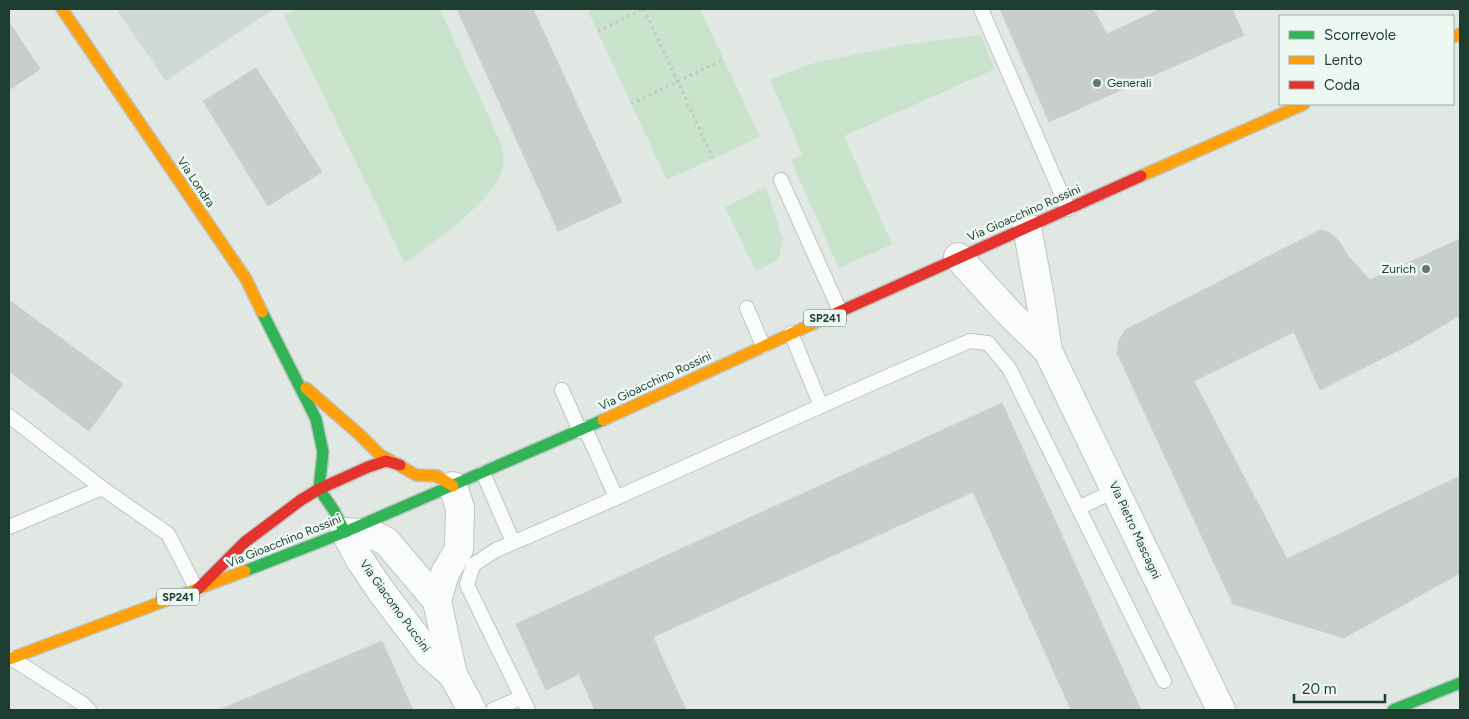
<svg xmlns="http://www.w3.org/2000/svg" width="1469" height="719" font-family="Figtree,sans-serif">
  <style>
    .built { fill: #cedad3 }
    .green { fill: #c8e4cd }
    .building { fill: #c8cfcb; stroke: #c9d1cd }
    .lines { fill: none; stroke-linecap: round; stroke-linejoin: round }
    .lane-casing { stroke: #bec5c1; stroke-width: 16 }
    .street-casing { stroke: #bec5c1; stroke-width: 30 }
    .fast-casing { stroke: #bcc6c1; stroke-width: 14 }
    .slow-casing { stroke: #bcc6c1; stroke-width: 14 }
    .jam-casing { stroke: #bcc6c1; stroke-width: 14 }
    .path { stroke: #bec9c5; stroke-width: 3; stroke-dasharray: 2.5 4; stroke-linecap: butt }
    .lane { stroke: #fafcfb; stroke-width: 14 }
    .street { stroke: #fafcfb; stroke-width: 28 }
    .fast { stroke: #30b455; stroke-width: 11 }
    .slow { stroke: #ff9f0a; stroke-width: 11 }
    .jam { stroke: #e5322d; stroke-width: 11 }
    .poi-dot { fill: #627970; stroke: #eef8f2; stroke-width: 2 }
    .labels { text-anchor: middle; stroke-width: 5; stroke-linejoin: round; paint-order: stroke }
    .shield { fill: #eef8f2; stroke: #5c756b; stroke-width: 1 }
    .shield-label { font-size: 11px; font-weight: bold; fill: #1d3d31 }
    .poi-label { font-size: 12px; fill: #1d3d31; stroke: #eef8f2; text-anchor: start }
    .street-label { font-size: 12px; fill: #1d3d31; stroke: #eef8f2 }
  </style>
  <rect width="100%" height="100%" fill="#e1e8e4"/>
  <!-- built -->
  <path class="built" d="M116,9H274L166,81Z"/>
  <!-- green -->
  <g class="green">
    <path d="M300,9H440L502,146C503,155 504,164 501,173C490,204 432,242 405,263L284,15Z"/>
    <path d="M587,9H700L760,137L667,180Z"/>
    <path d="M981,35L995,69L844,136L892,244L839,268L791,160L802,154L770,79L814,63L902,45Z"/>
    <path d="M766,187L783,240L778,260L756,271L725,207Z"/>
  </g>
  <!-- building -->
  <g class="building">
    <path d="M457,9H533L622,202L558,231Z"/>
    <path d="M1000,9H1093L1107,34L1161,9H1232L1244,35L1049,122Z"/>
    <path d="M9,22L40,69L9,90Z"/>
    <path d="M256,68L322,172L268,206L203,101Z"/>
    <path d="M1320,230L1329,232L1337,239L1349,257L1370,280L1460,239V315L1413,343L1320,390L1294,332L1194,381L1287,559L1460,476V573L1344,638L1233,604L1117,353L1119,340L1125,330Z"/>
    <path d="M9,300L123,384L89,431L9,371Z"/>
    <path d="M1002,403L1141,710H1071L973,492L653,637L686,710H595L579,674L546,690L516,624Z"/>
    <path d="M382,641L413,710H219Z"/>
  </g>
  <g class="lines">
    <defs>
      <g id="lane">
        <path d="M981,9L1068,209"/>
        <path d="M781,180L840,311"/>
        <path d="M747,308L763,346"/>
        <path d="M791,333L821,406"/>
        <path d="M562,390L580,431"/>
        <path d="M9,416L102,488"/>
        <path d="M585,428L616,497"/>
        <path d="M483,473L513,542"/>
        <path d="M1078,508L1116,490"/>
        <path d="M9,527L102,488L168,534L197,590"/>
        <path d="M11,658L83,704L89,710"/>
        <path d="M493,710L522,697"/>
        <path d="M528,710L467,585L473,565L496,550C655,483 811,408 970,341L988,343L1009,368L1164,681"/>
      </g>
      <g id="street">
        <path d="M1027,227L1040,298L1048,351L1221,710"/>
        <path d="M958,257L1009,313L1048,351"/>
        <path d="M453,486L460,508L459,549L445,573L437,601L453,675L472,710"/>
        <path d="M345,532L360,560L381,591L428,653L453,675"/>
        <path d="M345,532L371,534L386,541L437,601"/>
      </g>
      <g id="fast">
        <path d="M262,312L316,419L323,452L319,489L333,509L345,532"/>
        <path d="M245,571L345,532L603,420"/>
        <path d="M1393,710L1460,683"/>
      </g>
      <g id="slow">
        <path d="M62,9L246,279L262,312"/>
        <path d="M1453,37L1460,34"/>
        <path d="M1141,176L1304,104"/>
        <path d="M306,388L360,435L379,454L416,475L437,476L453,486"/>
        <path d="M603,420L830,316"/>
        <path d="M9,659L245,571"/>
      </g>
      <g id="jam">
        <path d="M830,316L1141,176"/>
        <path d="M197,590L245,542L301,500L319,489L368,467L386,461L400,465"/>
      </g>
    </defs>
    <!-- lane casing -->
    <use href="#lane" class="lane-casing"/>
    <!-- street casing -->
    <use href="#street" class="street-casing"/>
    <!-- fast casing -->
    <use href="#fast" class="fast-casing"/>
    <!-- slow casing -->
    <use href="#slow" class="slow-casing"/>
    <!-- jam casing -->
    <use href="#jam" class="jam-casing"/>
    <!-- path -->
    <g class="path">
      <path d="M644,9L713,158"/>
      <path d="M598,31L644,9"/>
      <path d="M631,104L724,59"/>
    </g>
    <!-- lane -->
    <use href="#lane" class="lane"/>
    <!-- street -->
    <use href="#street" class="street"/>
    <!-- fast -->
    <use href="#fast" class="fast"/>
    <!-- slow -->
    <use href="#slow" class="slow"/>
    <!-- jam -->
    <use href="#jam" class="jam"/>
  </g>
  <!-- markers -->
  <g class="poi-dot">
    <circle cx="1097" cy="83" r="5"/>
    <circle cx="1426" cy="269" r="5"/>
  </g>
  <g class="labels">
    <!-- shield labels -->
    <g class="shield">
      <rect x="804" y="309.5" width="42" height="17" rx="4"/>
      <rect x="157" y="588.5" width="42" height="17" rx="4"/>
    </g>
    <g class="shield-label">
      <text x="825" y="322">SP241</text>
      <text x="178" y="601">SP241</text>
    </g>
    <!-- poi labels -->
    <g class="poi-label">
      <text x="1107" y="87">Generali</text>
      <text x="1416" y="273" text-anchor="end">Zurich</text>
    </g>
    <!-- street labels -->
    <g class="street-label">
      <text transform="translate(196 182) rotate(56)" y="4">Via Londra</text>
      <text transform="translate(1024 213) rotate(-24)" y="4">Via Gioacchino Rossini</text>
      <text transform="translate(655 381) rotate(-25)" y="4">Via Gioacchino Rossini</text>
      <text transform="translate(1135 530) rotate(65)" y="4">Via Pietro Mascagni</text>
      <text transform="translate(284 541) rotate(-22)" y="4">Via Gioacchino Rossini</text>
      <text transform="translate(395 606) rotate(54)" y="4">Via Giacomo Puccini</text>
    </g>
  </g>
  <!-- border -->
  <rect width="1469" height="719" fill="none" stroke="#1d3d31" stroke-width="20"/>
  <!-- legend -->
  <rect x="1279" y="15" width="175" height="90" fill="#eef8f2" stroke="#9aada5"/>
  <rect x="1289" y="31" width="25" height="8" fill="#30b455" stroke="#9aada5"/>
  <text x="1324" y="40" font-size="15" fill="#1d3d31">Scorrevole</text>
  <rect x="1289" y="56" width="25" height="8" fill="#ff9f0a" stroke="#9aada5"/>
  <text x="1324" y="65" font-size="15" fill="#1d3d31">Lento</text>
  <rect x="1289" y="81" width="25" height="8" fill="#e5322d" stroke="#9aada5"/>
  <text x="1324" y="90" font-size="15" fill="#1d3d31">Coda</text>
  <!-- scale -->
  <path d="M1294 694v8h91v-8" fill="none" stroke="#1d3d31" stroke-width="2.5"/>
  <text x="1302" y="694" font-size="15" fill="#1d3d31" stroke="#eef8f2" stroke-width="4" paint-order="stroke">20 m</text>
</svg>
